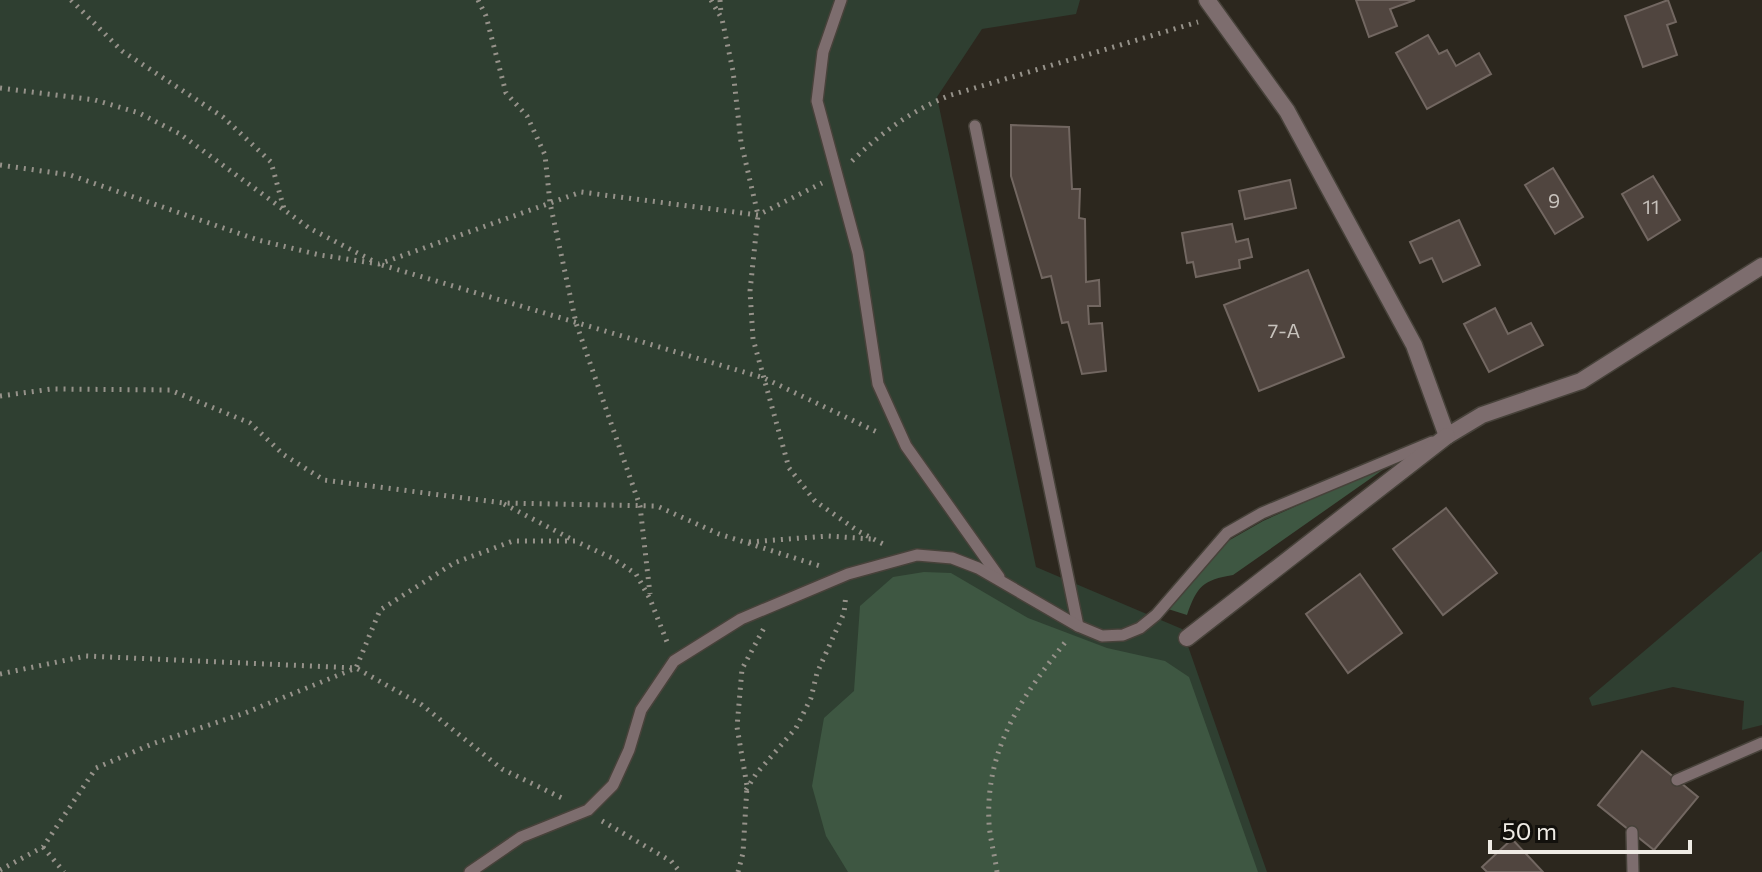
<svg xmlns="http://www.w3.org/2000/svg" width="1762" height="872" font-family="Commissioner,sans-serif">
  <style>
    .green { fill: #2f3f31 }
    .forest { fill: #3e5742 }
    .building { fill: #50453f; stroke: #726761; stroke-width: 2 }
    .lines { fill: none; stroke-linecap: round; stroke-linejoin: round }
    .lane-casing { stroke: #47423a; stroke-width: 14 }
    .street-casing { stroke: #47423a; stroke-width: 19 }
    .path { stroke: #96928a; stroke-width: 5; stroke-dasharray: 2 6; stroke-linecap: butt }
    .lane { stroke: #7d6d6e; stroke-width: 11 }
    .street { stroke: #7d6d6e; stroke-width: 16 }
    .labels { text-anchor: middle; stroke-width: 6; stroke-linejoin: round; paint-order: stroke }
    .number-label { font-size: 20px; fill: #c7c2bc }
  </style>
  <rect width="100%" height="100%" fill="#2c271e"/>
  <!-- green -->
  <g class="green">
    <path d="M0,0H1080L1076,14L982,29L937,97L1036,567L1182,629L1267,872H0Z"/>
    <path d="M1762,551V725L1742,730L1744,701L1673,687L1592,706L1589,698Z"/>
  </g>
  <!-- forest -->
  <g class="forest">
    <path d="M1394,462L1233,575C1203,580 1197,586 1187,615L1168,609L1228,541L1263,521Z"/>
    <path d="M924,572L951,573L1028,618L1107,648L1165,661L1189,677L1258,872H848L826,836L812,786L824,718L854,691L860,606L893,577Z"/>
  </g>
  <!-- building -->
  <g class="building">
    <path d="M1356,0H1415L1390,9L1397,26L1369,37Z"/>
    <path d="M1668,0L1676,22L1667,25L1677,55L1643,67L1625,16Z"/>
    <path d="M1428,35L1439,54L1447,50L1456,66L1479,53L1491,74L1427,109L1396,53Z"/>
    <path d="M1011,125L1069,127L1072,189H1080L1079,218L1085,219L1086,282L1099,280L1100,306H1088L1089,324L1102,323L1106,371L1082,374L1068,322L1062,323L1051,276L1042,278L1011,176Z"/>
    <path d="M1553,168L1583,217L1555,234L1525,185Z"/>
    <path d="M1653,176L1680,220L1648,240L1622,194Z"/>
    <path d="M1290,180L1296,208L1245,219L1239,191Z"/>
    <path d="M1459,220L1480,265L1443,282L1432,258L1420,263L1410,242Z"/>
    <path d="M1232,224L1236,242L1248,239L1252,257L1239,260L1240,268L1196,277L1193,262L1187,263L1182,233Z"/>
    <path d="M1308,270L1344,357L1259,391L1224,305Z"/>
    <path d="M1495,308L1508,334L1531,323L1543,345L1489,372L1464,324Z"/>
    <path d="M1446,508L1497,573L1443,615L1393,549Z"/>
    <path d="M1360,574L1402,633L1348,673L1306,614Z"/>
    <path d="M1642,751L1698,797L1654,850L1598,805Z"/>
    <path d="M1512,839L1543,872H1487L1482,867Z"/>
  </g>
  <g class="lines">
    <defs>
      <g id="lane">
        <path d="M841,0L823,52L817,101L858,253L878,384L906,446L999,577"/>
        <path d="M975,126L1078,626"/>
        <path d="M1677,780L1762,743"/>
        <path d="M1632,832L1633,872"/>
        <path d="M470,872L521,837L588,810L613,785L629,750L641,710L674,661L741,619L848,574L917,555L952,558L978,568L1078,626L1102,636L1123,635L1140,628L1156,615L1227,533L1262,513L1432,442"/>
      </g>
      <g id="street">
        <path d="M1207,0L1287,111L1414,345L1447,436L1482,415L1581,381L1762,266"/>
        <path d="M1187,638L1447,436"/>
      </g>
    </defs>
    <!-- lane casing -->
    <use href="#lane" class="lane-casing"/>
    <!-- street casing -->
    <use href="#street" class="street-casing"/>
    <!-- path -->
    <g class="path">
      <path d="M71,0L122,51L223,117L271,162L284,209"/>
      <path d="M478,0L486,16L506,93L527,116L545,155L550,203L576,323L640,506L650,594"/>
      <path d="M711,0L722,19L733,71L741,142L758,215L750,291L753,339L789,468L815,501L858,531L885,545"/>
      <path d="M720,0L721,14"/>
      <path d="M0,88L95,100L139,113L180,134L309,228L373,261"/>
      <path d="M852,161C882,132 912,110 951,95L1198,22"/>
      <path d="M0,165L70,175L258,240L320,255L379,264L581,192L758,215L822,183"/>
      <path d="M382,265L764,378L879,433"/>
      <path d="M0,396L52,389L170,390L250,423L284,455L324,480L503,503L657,506L719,534L820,566"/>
      <path d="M504,504L573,540"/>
      <path d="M749,542L828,536L871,539"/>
      <path d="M0,674L86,656L356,668L422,705L502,769L566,800"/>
      <path d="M746,790L756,774L796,728L811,698L817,673L844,613L846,594"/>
      <path d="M602,821L671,861L680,872"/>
      <path d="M43,847L64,872"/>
      <path d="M0,870L43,847L96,768L152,744L245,713L356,668L380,610L454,563L513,541H575L612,558L636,574L650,599L669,647"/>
      <path d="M738,872L743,853L747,786L737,727L742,669L764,628"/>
      <path d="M997,872C995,856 990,839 989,823C985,748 1023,695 1067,640"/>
    </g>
    <!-- lane -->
    <use href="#lane" class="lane"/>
    <!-- street -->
    <use href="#street" class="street"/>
  </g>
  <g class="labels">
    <!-- number labels -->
    <g class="number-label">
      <text x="1554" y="208">9</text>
      <text x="1651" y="214">11</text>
      <text x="1284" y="338">7-А</text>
    </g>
  </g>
  <!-- scale -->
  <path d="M1490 840v12h200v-12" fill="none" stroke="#efebe5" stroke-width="4"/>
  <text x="1502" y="840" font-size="24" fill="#efebe5" stroke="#12100c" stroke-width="6" paint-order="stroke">50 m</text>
</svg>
